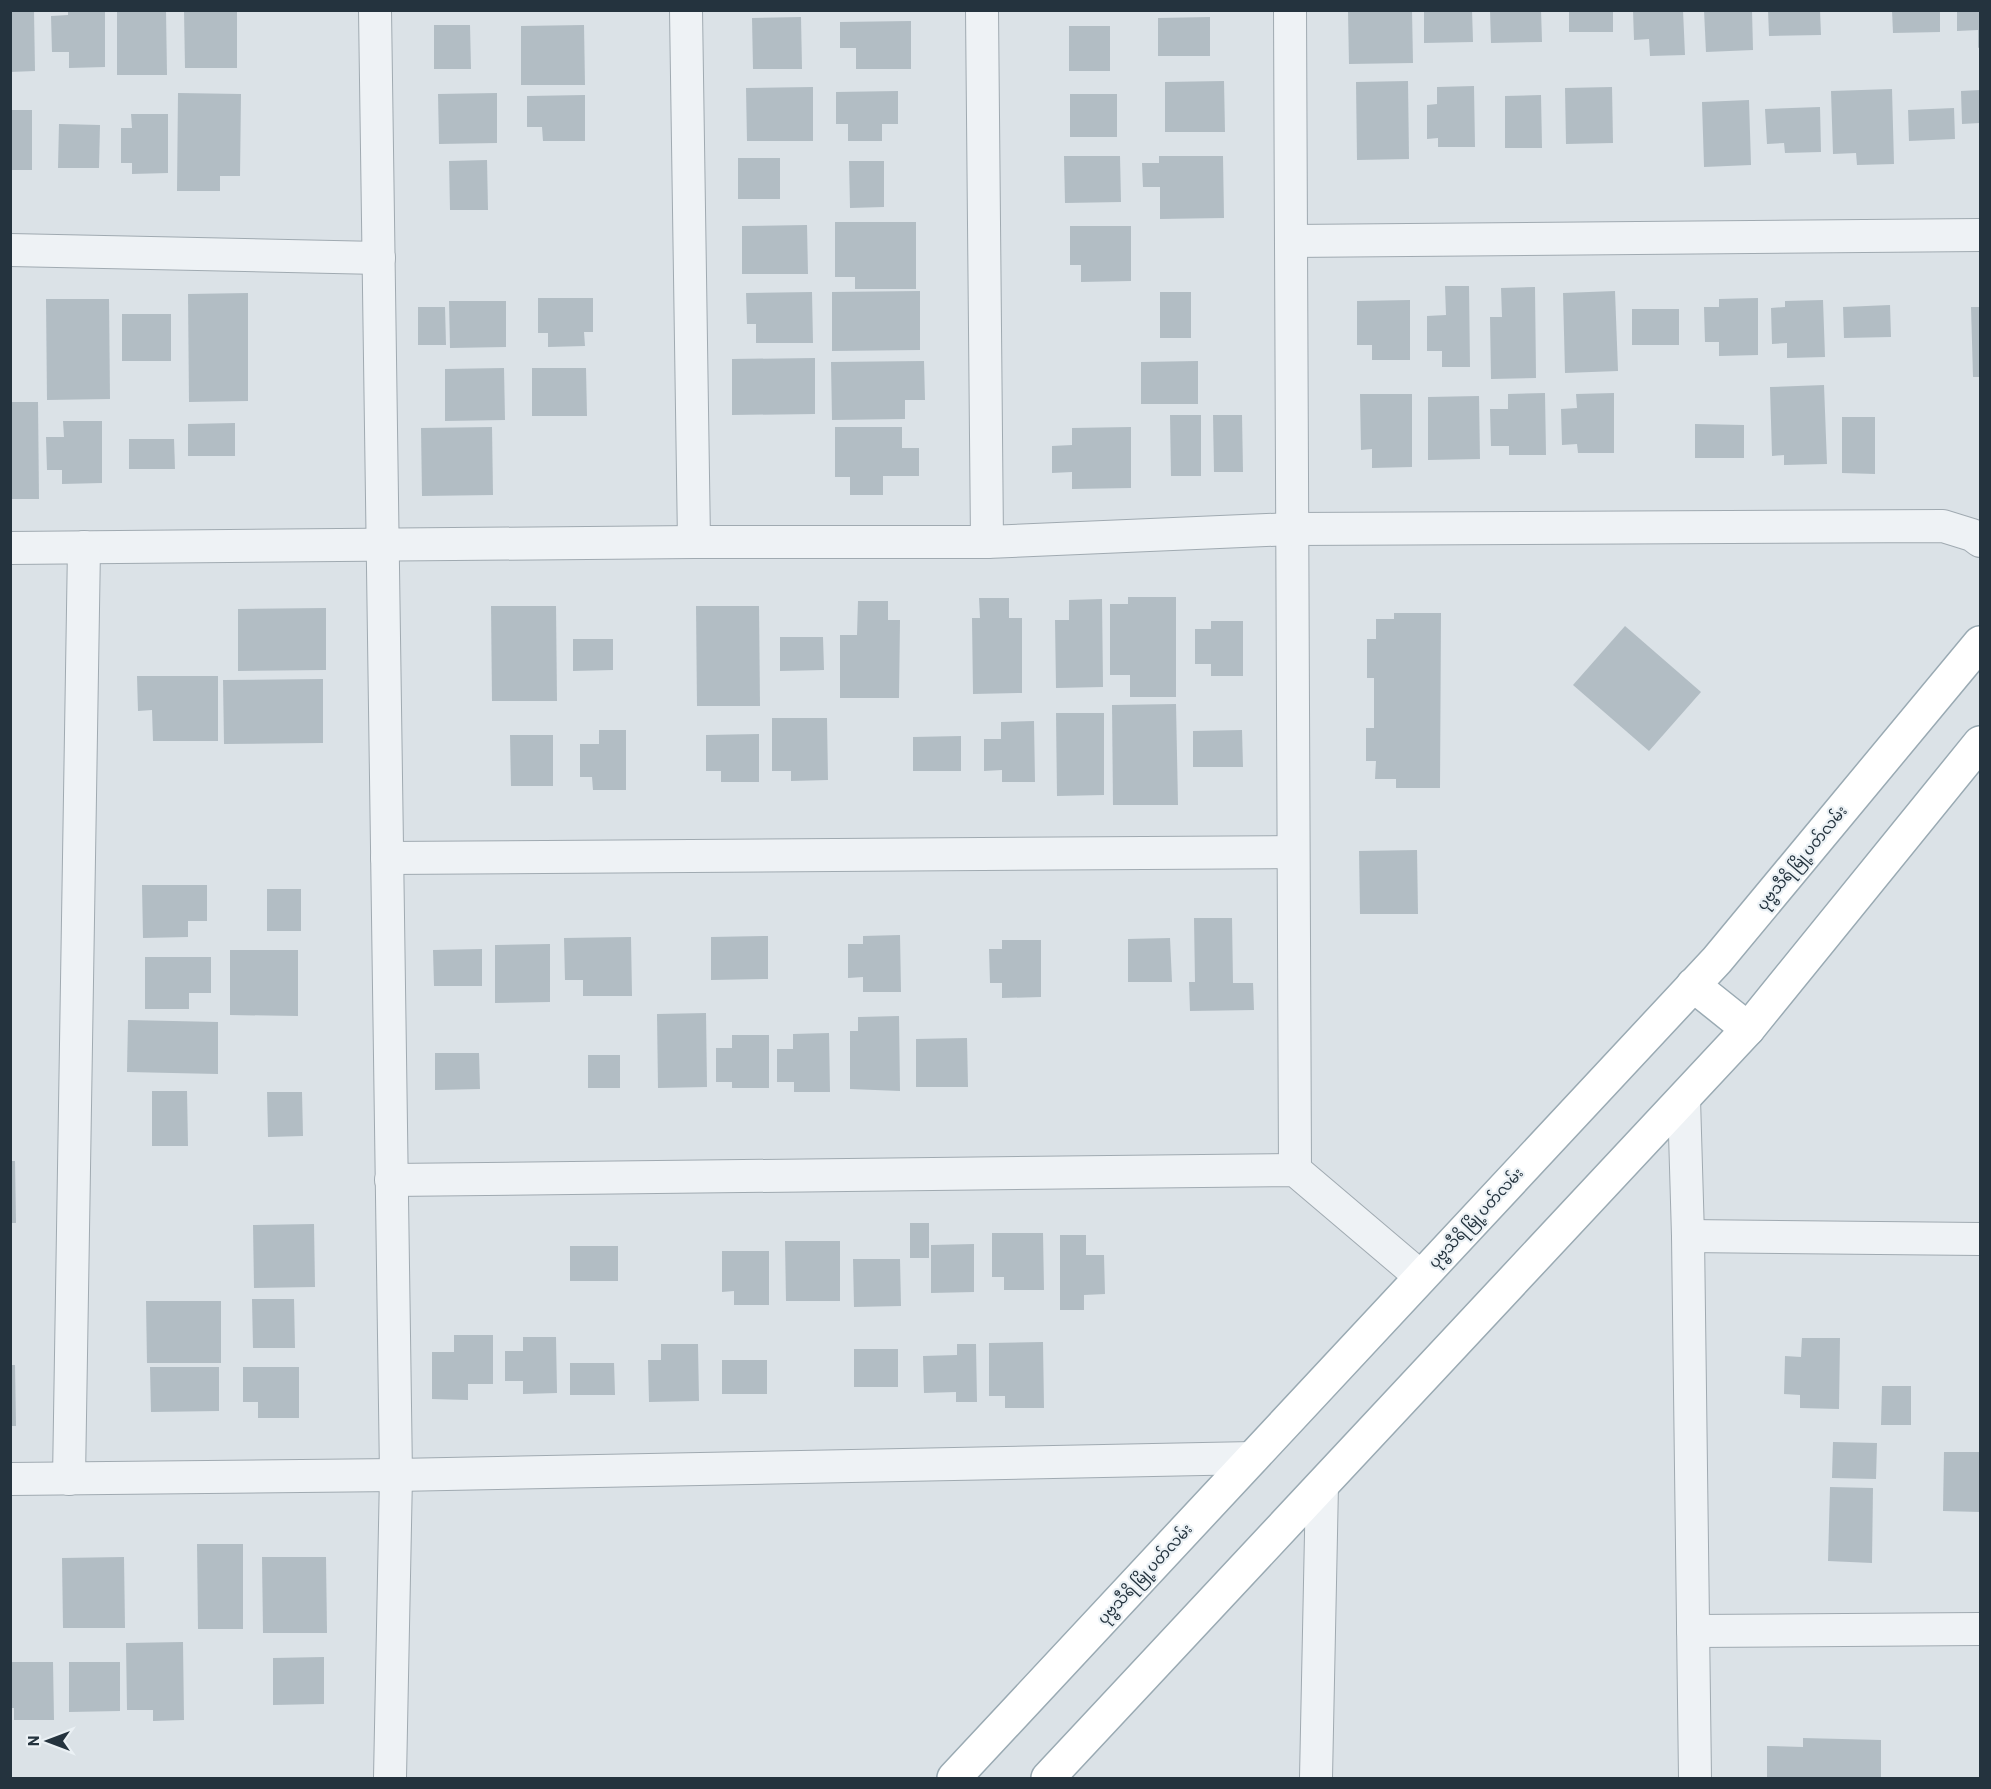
<svg xmlns="http://www.w3.org/2000/svg" width="1991" height="1789" font-family="Barlow,'Noto Sans Myanmar',sans-serif">
  <style>
    .building { fill: #b2bdc4 }
    .lines { fill: none; stroke-linecap: round; stroke-linejoin: round }
    .minor-casing { stroke: #a0aab1; stroke-width: 34 }
    .primary-casing { stroke: #9aaab3; stroke-width: 36 }
    .minor { stroke: #eef2f5; stroke-width: 32 }
    .primary { stroke: #fff; stroke-width: 33 }
    .labels { text-anchor: middle; stroke-width: 4.5; stroke-linejoin: round; paint-order: stroke }
    .street-label { font-size: 15px; fill: #24333e; stroke: #ebf1f5 }
  </style>
  <rect width="100%" height="100%" fill="#dbe2e7"/>
  <!-- building -->
  <g class="building">
    <path d="M68,10H105V67L69,68V52H52L51,16L68,15Z"/>
    <path d="M117,10H166L167,75H117Z"/>
    <path d="M184,10H237V68H185Z"/>
    <path d="M1369,10H1412L1413,63L1349,64L1348,12Z"/>
    <path d="M1424,10H1472L1473,42L1424,43Z"/>
    <path d="M1490,10H1541L1542,42L1491,43Z"/>
    <rect x="1569" y="10" width="44" height="22"/>
    <path d="M1633,10H1683L1685,55L1650,56L1649,39L1634,40Z"/>
    <path d="M1704,10H1752L1753,50L1706,52Z"/>
    <path d="M1768,10H1820L1821,35L1769,36Z"/>
    <path d="M1892,10H1940V32L1893,33Z"/>
    <path d="M1957,10H1980V47L1978,48V30L1957,31Z"/>
    <path d="M10,11H34L35,71L10,72Z"/>
    <path d="M801,17L802,69H753L752,18Z"/>
    <path d="M1210,17V56H1158V18Z"/>
    <path d="M911,21V69H856V48H840V22Z"/>
    <path d="M434,25H470L471,69H434Z"/>
    <path d="M584,25L585,85H521V26Z"/>
    <rect x="1069" y="26" width="41" height="45"/>
    <path d="M1224,81L1225,132H1165V82Z"/>
    <path d="M1408,81L1409,159L1357,160L1356,82Z"/>
    <path d="M1474,86L1475,147H1438V138L1427,139V105L1437,104V87Z"/>
    <path d="M813,87V141H747L746,88Z"/>
    <path d="M1612,87L1613,143L1566,144L1565,88Z"/>
    <path d="M1892,89L1894,164L1857,165L1856,153L1833,154L1831,91Z"/>
    <path d="M1980,90V123L1962,124L1961,91Z"/>
    <path d="M898,91V124H882V141H848V124H836V92Z"/>
    <path d="M178,93L241,94L240,176H220V191H177Z"/>
    <path d="M497,93V143L439,144L438,94Z"/>
    <rect x="1070" y="94" width="47" height="43"/>
    <path d="M585,95V141H543L542,127H527V96Z"/>
    <path d="M1541,95L1542,148H1505V96Z"/>
    <path d="M1749,100L1751,165L1704,167L1702,102Z"/>
    <path d="M1820,107L1821,152L1785,153L1784,143L1767,144L1765,109Z"/>
    <path d="M1954,108L1955,139L1909,141L1908,110Z"/>
    <rect x="10" y="110" width="22" height="60"/>
    <path d="M131,114H168V173L132,174V163H121V128H132Z"/>
    <path d="M59,124L100,125L99,168H58Z"/>
    <path d="M1064,156H1120L1121,202L1065,203Z"/>
    <path d="M1159,156H1223L1224,218L1160,219V187H1143L1142,163H1159Z"/>
    <rect x="738" y="158" width="42" height="41"/>
    <path d="M487,160L488,210H450L449,161Z"/>
    <path d="M849,161H884V207L850,208Z"/>
    <path d="M835,222H916V289H855V277H835Z"/>
    <path d="M807,225L808,274H742V226Z"/>
    <path d="M1070,226H1131V281L1081,282V265H1070Z"/>
    <path d="M1445,286H1469L1470,367H1442V351H1427V316L1446,315Z"/>
    <path d="M1535,287L1536,378L1491,379L1490,317H1502L1501,288Z"/>
    <path d="M920,291V350L832,351V292Z"/>
    <path d="M1615,291L1618,371L1565,373L1563,293Z"/>
    <path d="M812,292L813,343H756V324H747L746,293Z"/>
    <rect x="1160" y="292" width="31" height="46"/>
    <path d="M248,293V401L189,402L188,294Z"/>
    <path d="M538,298H593V332H584L585,346L548,347V333H538Z"/>
    <path d="M1758,298V355L1719,356V342H1705L1704,307H1719V299Z"/>
    <path d="M46,299H109L110,399L47,400Z"/>
    <path d="M1410,300V360H1372V345H1357V301Z"/>
    <path d="M1823,300L1825,357L1787,358V343L1772,344L1771,308L1785,307V301Z"/>
    <path d="M449,301H506V347L450,348Z"/>
    <path d="M1890,305L1891,337L1844,338L1843,307Z"/>
    <path d="M418,307H445L446,345H418Z"/>
    <path d="M1971,307H1980V377H1973Z"/>
    <rect x="1632" y="309" width="47" height="36"/>
    <rect x="122" y="314" width="49" height="47"/>
    <path d="M815,358V414L732,415V359Z"/>
    <path d="M924,361L925,400H905V419L832,420L831,362Z"/>
    <path d="M1198,361V404H1141V362Z"/>
    <path d="M504,368L505,420L445,421V369Z"/>
    <path d="M532,368H586L587,416H532Z"/>
    <path d="M1824,385L1827,464L1784,465V455L1772,456L1770,387Z"/>
    <path d="M1545,393L1546,455H1509V446H1491L1490,409H1508V394Z"/>
    <path d="M1614,393V453H1578L1577,444L1562,445L1561,409L1577,408L1576,394Z"/>
    <path d="M1360,394H1412V467L1372,468V449L1361,450Z"/>
    <path d="M1479,396L1480,459L1428,460V397Z"/>
    <path d="M10,402H38L39,499H10Z"/>
    <path d="M1170,415H1201V476H1171Z"/>
    <path d="M1213,415H1242L1243,472H1214Z"/>
    <path d="M1842,417H1875V474L1842,473Z"/>
    <path d="M63,421H102V483L62,484V470H47L46,437H64Z"/>
    <path d="M235,423V456H188V424Z"/>
    <path d="M1695,424L1744,425V458H1695Z"/>
    <path d="M492,427L493,495L422,496L421,428Z"/>
    <path d="M835,427H902V448H919V476H883V495H850V477H835Z"/>
    <path d="M1131,427V488L1072,489V472L1052,473V446L1072,445V428Z"/>
    <path d="M129,439H174L175,469H129Z"/>
    <path d="M1128,597H1176V697H1130V675H1110V604H1128Z"/>
    <path d="M979,598H1009V618H1022V693L973,694L972,618H980Z"/>
    <path d="M1102,599L1103,687L1056,688L1055,620H1069V600Z"/>
    <path d="M858,601H888V620H900L899,698H840V635H857Z"/>
    <path d="M491,606H556L557,701H492Z"/>
    <path d="M696,606H759L760,706H697Z"/>
    <path d="M326,608V670L238,671V609Z"/>
    <path d="M1394,613H1441L1440,788H1396V779H1375L1376,761H1366V728H1374V678H1367V639H1376V619H1394Z"/>
    <path d="M1211,621H1243V676H1211V664H1195V629H1211Z"/>
    <path d="M1625,626L1701,692L1649,751L1573,685Z"/>
    <path d="M780,637H823L824,670L780,671Z"/>
    <path d="M573,639H613V670L573,671Z"/>
    <path d="M137,676H218V741H153L152,710L138,711Z"/>
    <path d="M323,679V743L224,744L223,680Z"/>
    <path d="M1176,704L1178,805H1113L1112,705Z"/>
    <path d="M1056,713H1104V795L1057,796Z"/>
    <path d="M772,718H827L828,780L791,781V771H772Z"/>
    <path d="M1034,721L1035,782H1002V770L984,771V739H1001V722Z"/>
    <path d="M599,730H626V790H593L592,777H580V744H599Z"/>
    <path d="M1242,730L1243,767H1193V731Z"/>
    <path d="M759,734V782H721V771H706V735Z"/>
    <path d="M510,735H553V786H511Z"/>
    <path d="M961,736V771H913V737Z"/>
    <path d="M1417,850L1418,914H1360L1359,851Z"/>
    <path d="M142,885H207V921H188V937L143,938Z"/>
    <rect x="267" y="889" width="34" height="42"/>
    <path d="M1194,918H1232L1233,983H1253L1254,1010L1190,1011L1189,982H1195Z"/>
    <path d="M900,935L901,992H863V977L848,978V944H863V936Z"/>
    <path d="M768,936V979L711,980V937Z"/>
    <path d="M631,937L632,996H583V980H565L564,938Z"/>
    <path d="M1170,938L1172,982H1128V939Z"/>
    <path d="M1002,940H1041V997L1002,998V983H990L989,949H1002Z"/>
    <path d="M550,944V1002L495,1003V945Z"/>
    <path d="M482,949V986H434L433,950Z"/>
    <path d="M230,950H298V1016L230,1015Z"/>
    <path d="M145,957H211V993H189V1009H145Z"/>
    <path d="M706,1013L707,1087L658,1088L657,1014Z"/>
    <path d="M899,1016L900,1091L850,1089V1031H858V1017Z"/>
    <path d="M128,1020L218,1022V1074L127,1072Z"/>
    <path d="M829,1033L830,1092H794V1082H777V1049H793V1034Z"/>
    <path d="M732,1035H769V1088H732V1082H716V1048H732Z"/>
    <path d="M967,1038L968,1087H916V1039Z"/>
    <path d="M435,1053H479L480,1089L435,1090Z"/>
    <rect x="588" y="1055" width="32" height="33"/>
    <path d="M152,1091H187L188,1146H152Z"/>
    <path d="M267,1092H302L303,1136L268,1137Z"/>
    <path d="M10,1161H15L16,1223H10Z"/>
    <rect x="910" y="1223" width="19" height="35"/>
    <path d="M314,1224L315,1287L254,1288L253,1225Z"/>
    <path d="M992,1233H1043L1044,1290H1004V1277H992Z"/>
    <path d="M1060,1235H1086V1255H1104L1105,1294L1084,1295V1310H1060Z"/>
    <path d="M785,1241H840V1301H786Z"/>
    <path d="M974,1244V1292L931,1293V1245Z"/>
    <rect x="570" y="1246" width="48" height="35"/>
    <path d="M722,1251H769V1305H734V1291L722,1292Z"/>
    <path d="M853,1259H900L901,1306L854,1307Z"/>
    <path d="M252,1299H294L295,1348H253Z"/>
    <path d="M146,1301H221V1363H147Z"/>
    <path d="M454,1335H493V1384H468V1400L432,1399V1352H454Z"/>
    <path d="M523,1337H556L557,1393L523,1394V1381H505V1351H523Z"/>
    <path d="M1802,1338H1840L1839,1409L1800,1408V1395L1784,1394L1785,1356L1801,1357Z"/>
    <path d="M1043,1342L1044,1408H1005V1396H989V1343Z"/>
    <path d="M661,1344H698L699,1401L649,1402L648,1360H661Z"/>
    <path d="M957,1344H976L977,1402H956V1392L924,1393L923,1356L957,1355Z"/>
    <rect x="854" y="1349" width="44" height="38"/>
    <rect x="722" y="1360" width="45" height="34"/>
    <path d="M570,1363H614L615,1395H570Z"/>
    <path d="M10,1365H15L16,1426H10Z"/>
    <path d="M150,1367H219V1411L151,1412Z"/>
    <path d="M243,1367H299V1418H258V1402H243Z"/>
    <path d="M1882,1386H1911V1425H1881Z"/>
    <path d="M1833,1442L1877,1443L1876,1479L1832,1478Z"/>
    <path d="M1944,1452H1980V1512L1943,1511Z"/>
    <path d="M1830,1487L1873,1488L1872,1563L1828,1561Z"/>
    <path d="M197,1544H243V1629H198Z"/>
    <path d="M124,1557L125,1628H63L62,1558Z"/>
    <path d="M262,1557H326L327,1633H263Z"/>
    <path d="M183,1642L184,1720L153,1721V1710H127L126,1643Z"/>
    <path d="M324,1657V1704L273,1705V1658Z"/>
    <path d="M10,1662H53L54,1720H14V1708H10Z"/>
    <path d="M69,1662H120V1711L69,1712Z"/>
    <path d="M1803,1738L1881,1740V1778H1767V1746L1803,1747Z"/>
  </g>
  <g class="lines">
    <defs>
      <g id="minor">
        <path d="M375,10L396,1475L390,1778"/>
        <path d="M686,10L694,542"/>
        <path d="M982,10L987,542"/>
        <path d="M1290,10L1295,1170"/>
        <path d="M1291,241L1980,235"/>
        <path d="M10,250L379,258"/>
        <path d="M10,548L694,542H987L1292,529L1943,526L1972,535L1980,541"/>
        <path d="M387,858L1293,852"/>
        <path d="M1684,1099L1688,1236L1695,1778"/>
        <path d="M391,1180L1295,1170L1421,1277"/>
        <path d="M1688,1236L1980,1239"/>
        <path d="M10,1479L396,1475L1253,1458"/>
        <path d="M69,1479L84,547"/>
        <path d="M1693,1631L1980,1629"/>
        <path d="M1316,1778L1322,1485"/>
      </g>
      <g id="primary">
        <path d="M1693,985L1748,1029"/>
        <path d="M954,1778L1717,960L1980,643"/>
        <path d="M1048,1778L1748,1029L1980,743"/>
      </g>
    </defs>
    <!-- minor casing -->
    <use href="#minor" class="minor-casing"/>
    <!-- primary casing -->
    <use href="#primary" class="primary-casing"/>
    <!-- minor -->
    <use href="#minor" class="minor"/>
    <!-- primary -->
    <use href="#primary" class="primary"/>
  </g>
  <g class="labels">
    <!-- street labels -->
    <g class="street-label">
      <text transform="translate(1802 858) rotate(-50)" y="5">ပုဗ္ဗသီရိ မြို့ပတ်လမ်း</text>
      <text transform="translate(1476 1218) rotate(-47)" y="5">ပုဗ္ဗသီရိ မြို့ပတ်လမ်း</text>
      <text transform="translate(1145 1574) rotate(-47)" y="5">ပုဗ္ဗသီရိ မြို့ပတ်လမ်း</text>
    </g>
  </g>
  <!-- border -->
  <rect width="1991" height="1789" fill="none" stroke="#24333e" stroke-width="24"/>
  <!-- north arrow -->
  <g transform="translate(48 1741) rotate(270)" stroke="#ebf1f5" stroke-width="4.5" paint-order="stroke">
  <path d="M0-4.5L10 22L0 15L-10 22Z" fill="#24333e"/>
  <text y="-9" font-size="16" font-weight="bold" text-anchor="middle" fill="#24333e">N</text>
  </g>
</svg>
